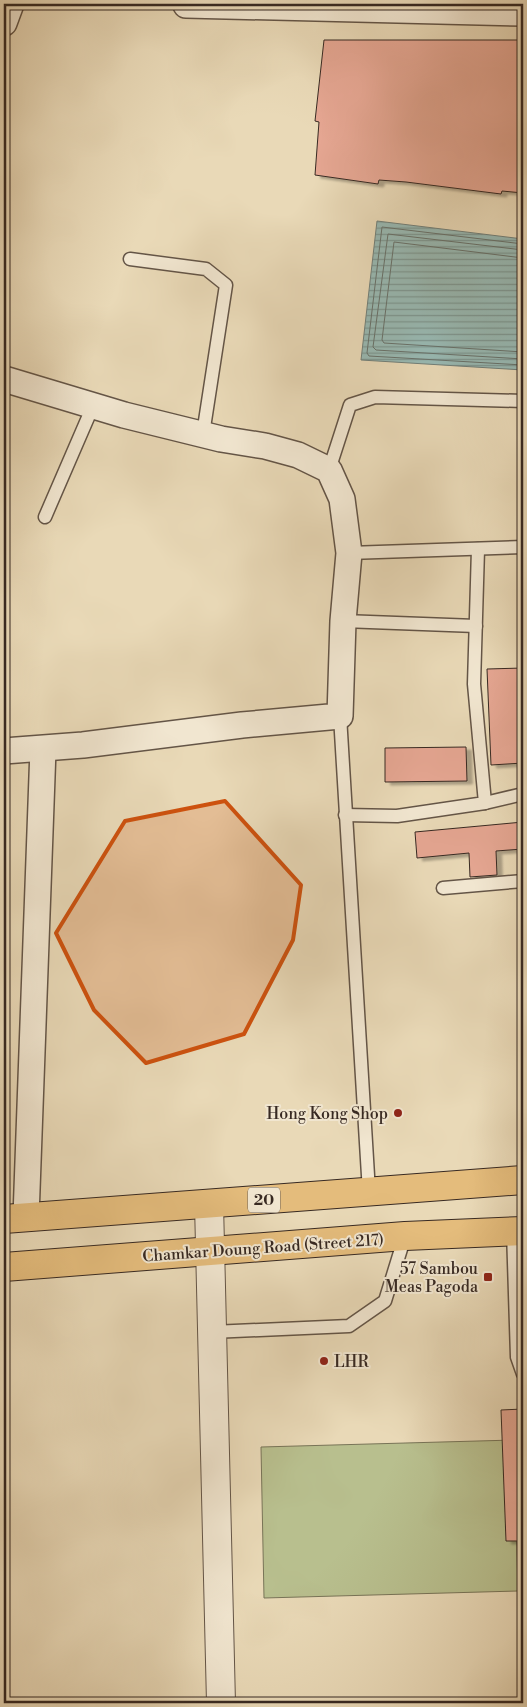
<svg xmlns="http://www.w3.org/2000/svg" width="527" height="1707" font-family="'Libre Bodoni',serif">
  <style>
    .pitch { fill: #b8bf8e; stroke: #787458 }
    .water { fill: url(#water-rules); stroke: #717f79 }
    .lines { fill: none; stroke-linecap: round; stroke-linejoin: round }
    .shore { stroke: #68716a; stroke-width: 1 }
    .building { fill: #e5a692; stroke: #372922; filter: url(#shadow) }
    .service-casing { stroke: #645547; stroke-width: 15 }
    .minor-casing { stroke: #645547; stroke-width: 28 }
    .tertiary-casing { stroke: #645547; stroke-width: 30 }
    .primary-casing { stroke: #372922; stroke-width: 30 }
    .service { stroke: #f1e6d0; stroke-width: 12 }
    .minor { stroke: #f1e6d0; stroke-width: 25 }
    .tertiary { stroke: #f1e6d0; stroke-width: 28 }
    .primary { stroke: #e4bc7c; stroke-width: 28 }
    .marked { fill: #cd520f; fill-opacity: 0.2; stroke: #cd520f; stroke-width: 4; stroke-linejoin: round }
    .poi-dot { fill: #8f2418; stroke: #f1e6d0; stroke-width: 2 }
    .labels { text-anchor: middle; stroke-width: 4; stroke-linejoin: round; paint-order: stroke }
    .shield { fill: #f1e6d0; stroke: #6f6256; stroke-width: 1 }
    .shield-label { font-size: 15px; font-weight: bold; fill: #372922 }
    .poi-label { font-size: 16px; fill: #372922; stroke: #f1e6d0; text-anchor: end }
    .street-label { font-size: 16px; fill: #372922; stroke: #f1e6d0 }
  </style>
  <defs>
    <pattern id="water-rules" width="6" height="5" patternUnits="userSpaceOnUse" patternTransform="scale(1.25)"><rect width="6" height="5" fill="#98b9b3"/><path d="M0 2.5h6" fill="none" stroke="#7d9691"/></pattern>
    <filter id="shadow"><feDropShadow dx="5.5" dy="3" stdDeviation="1" flood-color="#0004"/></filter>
  </defs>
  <rect width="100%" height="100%" fill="#e9d9b7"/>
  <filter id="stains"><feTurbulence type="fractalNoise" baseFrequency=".004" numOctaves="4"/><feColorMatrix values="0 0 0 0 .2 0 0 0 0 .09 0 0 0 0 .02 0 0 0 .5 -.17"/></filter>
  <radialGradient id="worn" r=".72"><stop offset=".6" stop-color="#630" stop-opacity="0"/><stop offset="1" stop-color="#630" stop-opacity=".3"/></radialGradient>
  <!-- pitch -->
  <path class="pitch" d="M514,1440L518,1591L264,1598L261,1447Z"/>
  <!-- water -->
  <path class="water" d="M377,221L523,239V370L361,360Z"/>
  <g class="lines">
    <!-- shore -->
    <g class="shore">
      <path d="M523,244L382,227L367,353L369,356L523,365"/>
      <path d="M523,250L388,234L373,347L376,350L523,359"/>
      <path d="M523,258L394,242L382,340L384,343L523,352"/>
    </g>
  </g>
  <!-- building -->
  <g class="building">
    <path d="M324,40H523V193L502,191L501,194L406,182L379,180L378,184L315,175L319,122L315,121Z"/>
    <path d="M523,668V763L491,765L487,669Z"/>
    <path d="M466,747L467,781L385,782V748Z"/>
    <path d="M523,822V849L496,851L497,875L470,877L469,853L417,858L415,832Z"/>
    <path d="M523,1409V1541H506L501,1410Z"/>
  </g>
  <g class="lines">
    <defs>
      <g id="service">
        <path d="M130,259L206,269L226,285L203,434"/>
        <path d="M329,470L350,405L375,397L523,401"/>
        <path d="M45,517L93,406"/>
        <path d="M349,553L523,547"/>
        <path d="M343,621L476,626"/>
        <path d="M340,716L369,1192"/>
        <path d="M485,803L523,794"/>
        <path d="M345,815L397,816L485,803L474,684L478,549"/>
        <path d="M443,888L523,881"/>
        <path d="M513,1231L517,1357L523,1374"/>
        <path d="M212,1332L349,1326L385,1301L405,1236"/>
      </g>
      <g id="minor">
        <path d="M186,5L523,13"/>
        <path d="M4,23L11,4"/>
        <path d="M4,379L124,415L221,439L265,446L298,455L329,470L342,499L349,553L343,621L340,716L242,725L83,745L4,751"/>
        <path d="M26,1217L43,749"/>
      </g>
      <path id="tertiary" d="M209,1204L221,1703"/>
      <g id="primary">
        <path d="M4,1219L523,1180"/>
        <path d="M4,1267L405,1236L523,1231"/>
      </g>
    </defs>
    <!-- service casing -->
    <use href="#service" class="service-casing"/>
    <!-- minor casing -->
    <use href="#minor" class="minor-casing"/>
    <!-- tertiary casing -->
    <use href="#tertiary" class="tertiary-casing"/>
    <!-- primary casing -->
    <use href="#primary" class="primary-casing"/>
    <!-- service -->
    <use href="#service" class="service"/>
    <!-- minor -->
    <use href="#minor" class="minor"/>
    <!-- tertiary -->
    <use href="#tertiary" class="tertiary"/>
    <!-- primary -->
    <use href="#primary" class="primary"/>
  </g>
  <!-- marked area -->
  <path class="marked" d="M225,801L301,885L293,940L244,1034L146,1063L94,1010L56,933L125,821Z"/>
  <!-- markers -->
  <g class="poi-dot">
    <circle cx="398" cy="1113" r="5"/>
    <rect x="483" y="1272" width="10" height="10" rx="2.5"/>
    <circle cx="324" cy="1361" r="5"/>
  </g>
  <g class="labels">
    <!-- shield labels -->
    <rect class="shield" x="248" y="1187.5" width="32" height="25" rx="4"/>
    <g class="shield-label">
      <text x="264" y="1205">20</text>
    </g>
    <!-- poi labels -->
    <g class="poi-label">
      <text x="388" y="1119">Hong Kong Shop</text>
      <text x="478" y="1274">57 Sambou<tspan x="478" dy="18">Meas Pagoda</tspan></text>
      <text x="334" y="1367" text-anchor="start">LHR</text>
    </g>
    <!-- street labels -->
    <g class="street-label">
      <text transform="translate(263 1247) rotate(-4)" y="6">Chamkar Doung Road (Street 217)</text>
    </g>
  </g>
  <!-- margin -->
  <rect width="527" height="1707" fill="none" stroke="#e9d9b7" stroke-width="20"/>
  <rect x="5" y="5" width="517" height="1697" fill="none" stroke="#372922" stroke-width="2.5"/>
  <rect x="10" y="10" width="507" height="1687" fill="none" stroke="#372922"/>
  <rect width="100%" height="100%" filter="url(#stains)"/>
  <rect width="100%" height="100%" fill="url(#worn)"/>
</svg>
